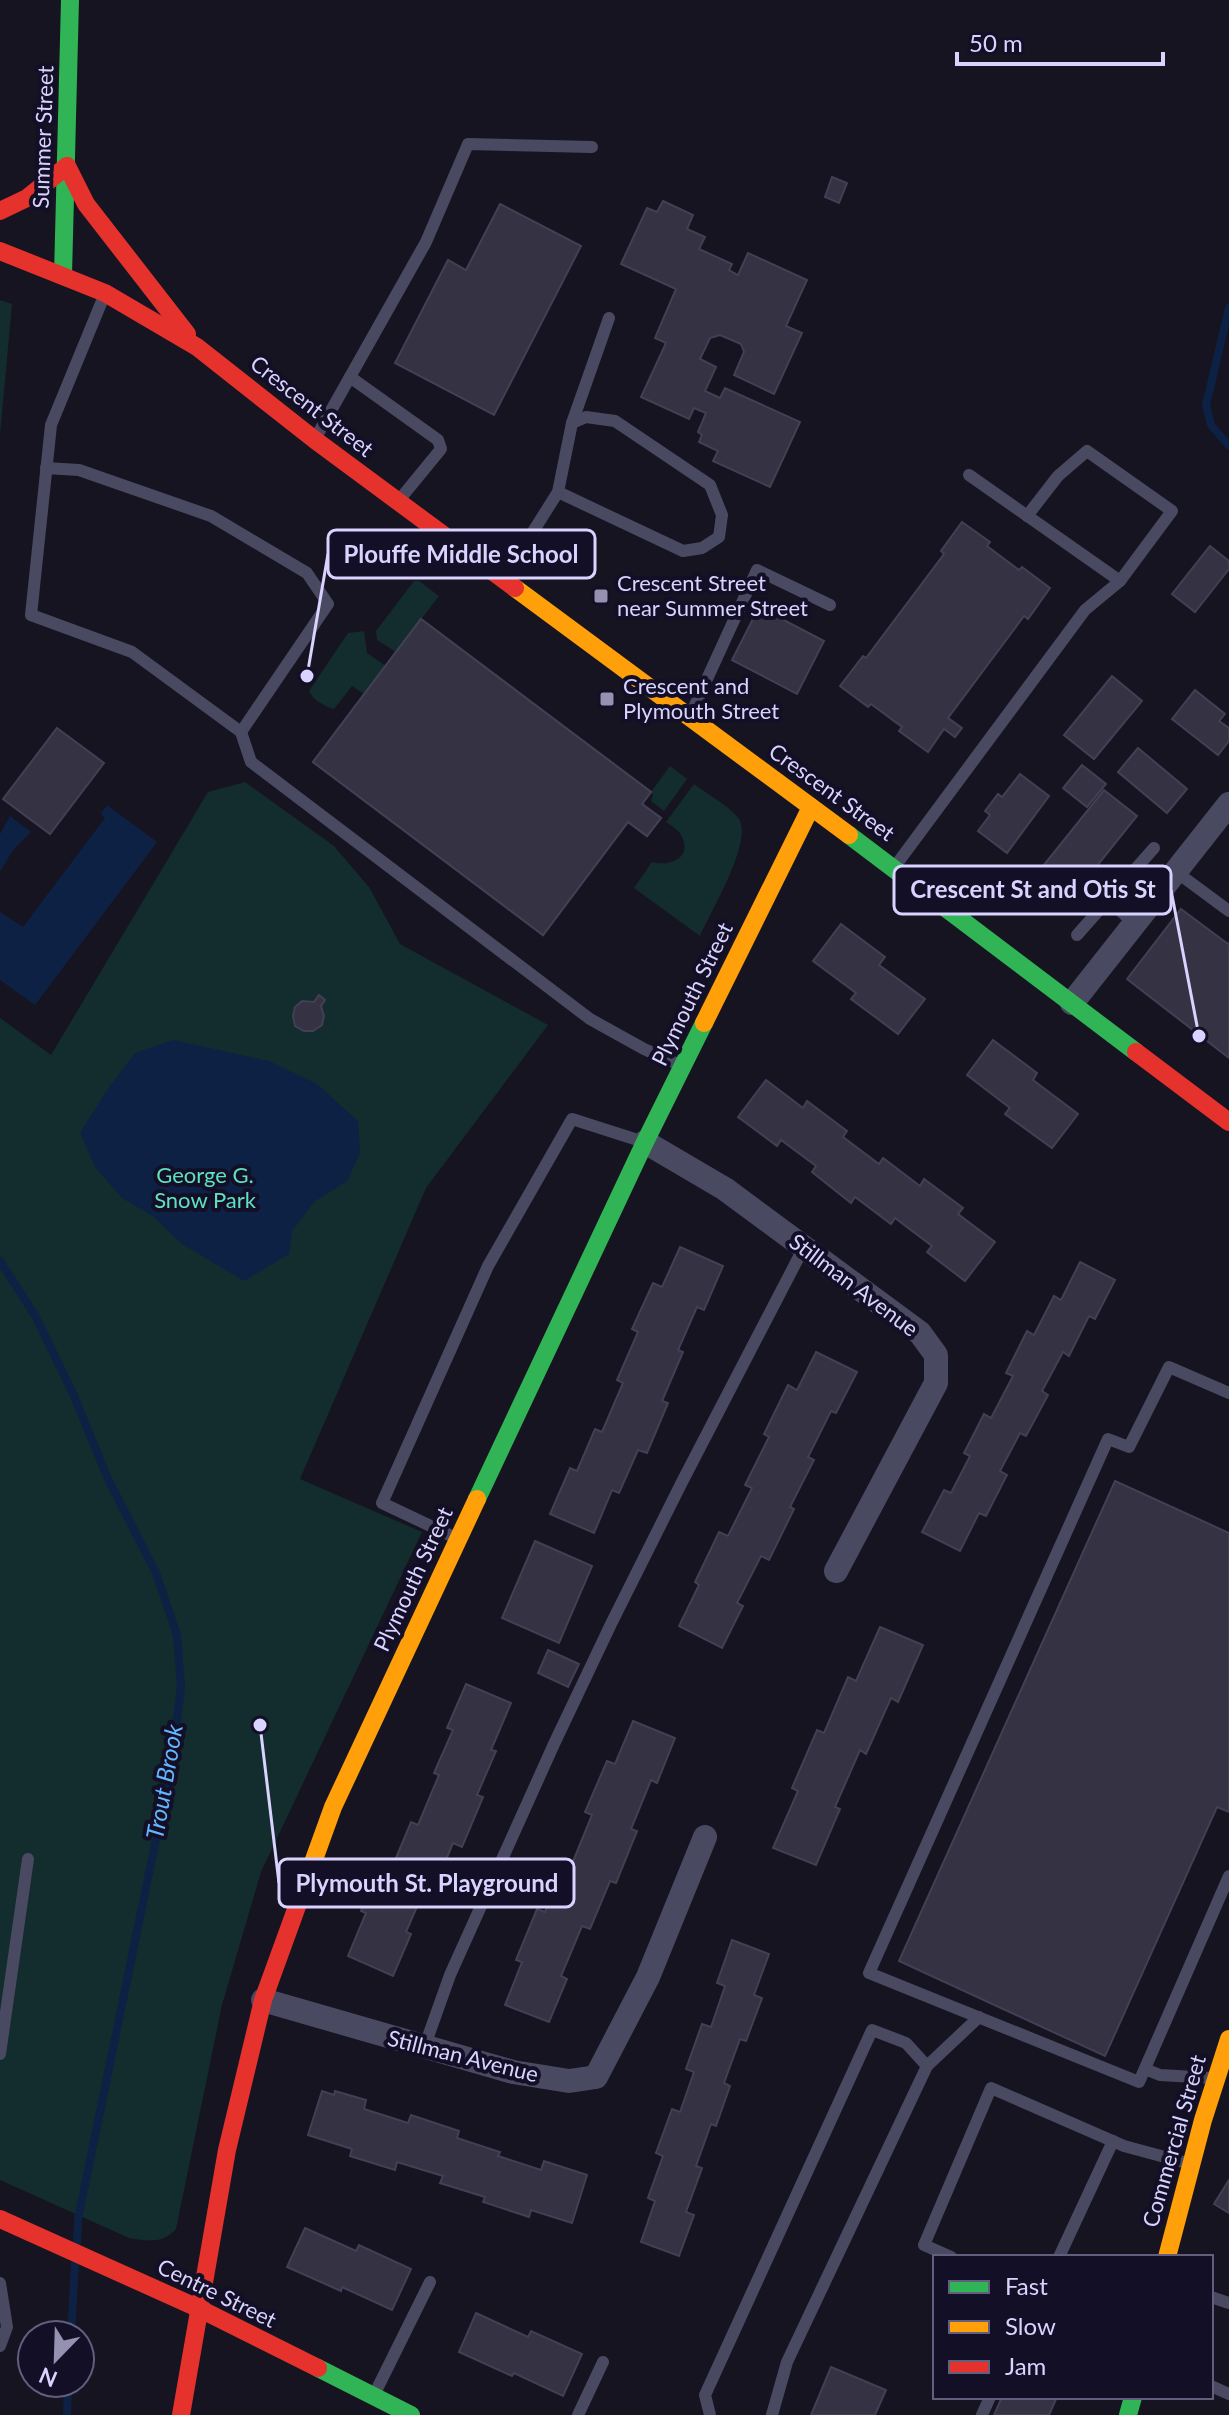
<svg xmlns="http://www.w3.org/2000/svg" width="1229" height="2415" font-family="Lato,sans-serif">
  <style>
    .green { fill: #132c2d }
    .water { fill: #0d2144 }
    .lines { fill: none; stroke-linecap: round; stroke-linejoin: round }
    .stream { stroke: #0d2144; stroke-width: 8 }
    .building { fill: #343243; stroke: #433f54; stroke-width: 2 }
    .lane { stroke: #4a4962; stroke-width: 12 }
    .street { stroke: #4a4962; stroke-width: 24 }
    .fast { stroke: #30b455; stroke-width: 18 }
    .slow { stroke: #ff9f0a; stroke-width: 18 }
    .jam { stroke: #e5322d; stroke-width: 18 }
    .poi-dot { fill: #9591b1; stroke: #130f26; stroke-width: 3 }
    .labels { text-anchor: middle; stroke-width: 8; stroke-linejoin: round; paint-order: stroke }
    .street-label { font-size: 22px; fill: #d9d4ff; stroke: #130f26 }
    .poi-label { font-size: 22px; fill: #d9d4ff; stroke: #130f26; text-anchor: start }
    .park-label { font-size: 22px; fill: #5fe0c0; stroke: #130f26 }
    .water-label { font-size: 24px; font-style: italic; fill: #62b6ff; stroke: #130f26 }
    .leader { fill: none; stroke: #d9d4ff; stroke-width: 3 }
    .callout-dot { fill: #d9d4ff; stroke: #130f26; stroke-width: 3 }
    .callout { fill: #130f26; stroke: #d9d4ff; stroke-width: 3 }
    .callout-label { font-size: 24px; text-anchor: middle; font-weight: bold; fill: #d9d4ff }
  </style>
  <rect width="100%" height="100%" fill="#161421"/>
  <!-- green -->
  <g class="green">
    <path d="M0,300L12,304L0,435Z"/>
    <path d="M414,581H419L439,596L396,652L377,640L376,631Z"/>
    <path d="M364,631L367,653L386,666L364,694L352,686L334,709C325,707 312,699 309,691L348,633Z"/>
    <path d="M670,766L687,779L664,811L651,801L653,795L651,792Z"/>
    <path d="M245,782L334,846L369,887L400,944L548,1025L426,1188L300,1479L422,1532L261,1872L222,2005L176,2229C163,2244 148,2241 129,2238L0,2180V1018L51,1055L208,792Z"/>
    <path d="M694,784C706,793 732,808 739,819C753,842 711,911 700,936L634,888L652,862C669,867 694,858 681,835C679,830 670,825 666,822Z"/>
  </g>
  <!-- water -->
  <g class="water">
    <path d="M107,805L157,842L35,1005L0,980V912L23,927L105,818L101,814Z"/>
    <path d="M10,816L31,832L13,850L0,872V834Z"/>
    <path d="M173,1040L269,1061L317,1084L358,1121L360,1153L347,1181L315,1201L292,1231L289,1254L244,1281L182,1244L153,1216L122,1198L95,1167L80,1133L107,1090L135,1053Z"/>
  </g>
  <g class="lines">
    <!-- stream -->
    <g class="stream">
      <path d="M1229,308L1206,405L1211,425L1229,446"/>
      <path d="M0,1261L36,1317L74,1396L108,1479L156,1573L177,1635L181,1687L172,1761L78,2219L77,2242"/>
      <path d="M71,2335L75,2264"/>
      <path d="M67,2415L68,2383"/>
    </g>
  </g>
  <!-- building -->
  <g class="building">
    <path d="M832,177L847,183L839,203L825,197Z"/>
    <path d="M663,201L693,215L687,229L705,237L699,249L732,264L729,270L738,275L748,253L807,280L786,326L802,333L774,394L734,375L744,352L741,344L720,335L710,338L700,359L716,367L705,391L720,398L725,388L800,422L770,487L713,461L718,451L699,442L702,435L698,432L706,413L694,408L689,419L641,397L666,343L655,338L676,289L621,264L647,208L657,212Z"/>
    <path d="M500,204L581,246L494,415L395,363L448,260L466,270Z"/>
    <path d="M962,522L990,542L987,546L1019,570L1022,567L1050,588L1028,619L1024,616L948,718L962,728L955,737L944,729L928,752L899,731L902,727L871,704L868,707L840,686L863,656L866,658L944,554L941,551Z"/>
    <path d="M1210,546L1229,561V569L1195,612L1172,594Z"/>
    <path d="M759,607L824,641L797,694L732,660Z"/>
    <path d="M421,619L651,792L642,804L661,818L647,836L628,822L543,935L313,762Z"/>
    <path d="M421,619L651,792L642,804L661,818L647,836L628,822L543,935L313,762Z"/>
    <path d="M1112,676L1142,701L1094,759L1064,735Z"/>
    <path d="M1195,690L1225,714L1219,721L1229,728V741L1218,755L1172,719Z"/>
    <path d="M57,728L104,763L50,834L3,799Z"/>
    <path d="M1138,748L1187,789L1167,813L1118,772Z"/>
    <path d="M1082,765L1106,784L1087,807L1063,788Z"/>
    <path d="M1020,774L1049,796L1007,853L978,831L990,815L985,811L998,794L1002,797Z"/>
    <path d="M1104,790L1137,816L1060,912L1027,886Z"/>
    <path d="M1181,909L1228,944L1229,943V1058L1127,979Z"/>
    <path d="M841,924L885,957L879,965L925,999L898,1034L851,999L856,993L813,961Z"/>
    <path d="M319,995L325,1000L321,1006L324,1016L322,1025L313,1031H304L295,1026L293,1016L295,1007L302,1001L314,1002Z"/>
    <path d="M993,1040L1037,1073L1033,1080L1078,1114L1052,1148L1005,1114L1010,1108L967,1075Z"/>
    <path d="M766,1080L803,1108L807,1101L847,1131L843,1137L879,1164L883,1158L920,1186L924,1179L963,1208L958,1214L995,1242L965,1281L927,1252L932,1246L895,1218L891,1224L855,1197L851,1203L812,1172L816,1166L781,1140L777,1146L738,1117Z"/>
    <path d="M680,1247L723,1266L704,1310L697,1307L678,1350L683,1352L662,1401L668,1403L647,1453L638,1450L619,1493L612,1490L594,1533L550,1514L570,1468L577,1471L595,1429L602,1432L623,1383L617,1380L638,1332L632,1329L653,1283L662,1287Z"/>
    <path d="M1080,1262L1115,1280L1095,1319L1089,1316L1069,1356L1063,1352L1042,1391L1048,1395L1026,1436L1020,1433L1000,1471L1007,1475L986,1516L979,1513L960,1551L922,1532L944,1490L951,1493L970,1456L964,1453L984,1414L991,1418L1013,1376L1006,1373L1027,1331L1034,1335L1054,1296L1061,1300Z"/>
    <path d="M816,1352L857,1372L836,1413L831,1411L808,1457L814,1460L790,1507L794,1509L769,1560L761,1556L737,1603L743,1606L722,1648L679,1626L699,1585L695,1582L719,1532L728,1536L752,1488L745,1485L769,1437L764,1434L788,1385L797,1390Z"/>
    <path d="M1115,1481L1229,1533V1812L1217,1807L1105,2056L899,1961Z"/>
    <path d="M535,1541L592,1566L559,1643L502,1618Z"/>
    <path d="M880,1627L923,1645L898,1702L891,1698L866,1754L860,1750L835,1807L840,1809L816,1865L773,1848L798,1791L792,1788L817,1730L824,1733L848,1677L856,1681Z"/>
    <path d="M548,1650L579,1664L568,1687L538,1673Z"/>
    <path d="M466,1684L511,1703L491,1750L496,1751L477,1795L483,1797L462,1847L453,1843L433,1891L425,1888L406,1932L411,1934L393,1976L348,1956L366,1913L361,1911L380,1865L391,1870L411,1822L418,1825L439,1775L434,1773L453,1730L447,1728Z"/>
    <path d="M633,1721L675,1738L657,1783L651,1780L631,1829L637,1831L616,1883L610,1881L590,1929L582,1926L561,1976L567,1979L549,2022L505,2005L522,1962L516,1960L537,1909L545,1912L565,1862L572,1864L592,1815L585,1812L607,1761L615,1764Z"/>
    <path d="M732,1940L769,1954L754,1995L762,1998L746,2041L740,2039L724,2083L730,2086L716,2126L711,2124L696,2166L702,2168L686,2212L694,2215L679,2256L641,2242L655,2201L648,2198L663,2156L656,2153L672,2109L680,2112L694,2072L686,2069L702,2024L711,2027L725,1986L717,1983Z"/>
    <path d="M322,2091L334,2095L335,2091L366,2100L364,2109L408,2123L411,2115L459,2131L457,2138L500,2152L498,2156L541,2170L544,2161L587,2175L572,2223L531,2210L529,2217L483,2202L485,2197L440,2183L443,2176L397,2162L395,2170L350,2156L352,2149L308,2135Z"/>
    <path d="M1229,2180V2213L1214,2204Z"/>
    <path d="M305,2228L356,2251L359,2245L411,2269L392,2310L342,2287L341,2291L287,2267Z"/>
    <path d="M476,2313L528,2337L531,2331L582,2354L563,2396L514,2373L512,2376L459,2352Z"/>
    <path d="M831,2367L886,2390L875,2415H811Z"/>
    <path d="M1002,2397H1057L1049,2415H994Z"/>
  </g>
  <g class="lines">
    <!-- lane -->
    <g class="lane">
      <path d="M104,296L51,425L31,615L132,652L241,732L251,762L590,1019L644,1049L682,1066"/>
      <path d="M350,377L438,440L441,449L400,499"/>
      <path d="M315,439L426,242L468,144L592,147"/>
      <path d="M46,468L79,470L211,516L307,573L328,604L241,732"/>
      <path d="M558,492L683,551L702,548L719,537L722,515L710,485L615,421L586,417L572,423"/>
      <path d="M1027,516L1058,476L1087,451L1172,511L1120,581"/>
      <path d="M505,576L558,492L572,423L609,318"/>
      <path d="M690,716L757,570L830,605"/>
      <path d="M896,865L1085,610L1120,581L969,475"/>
      <path d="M1175,871L1229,911"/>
      <path d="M1108,900L1135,924"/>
      <path d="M1077,935L1154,848"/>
      <path d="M1229,1393L1169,1367L1129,1447L1108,1439L869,1973L1139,2082L1229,1876"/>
      <path d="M456,1538L382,1503L488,1266L572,1119L644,1142"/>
      <path d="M424,2048L450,1975L554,1744L611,1624L682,1482L804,1247"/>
      <path d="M0,2054L28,1859"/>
      <path d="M927,2066L979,2017"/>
      <path d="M1145,2069L1160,2075L1212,2078"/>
      <path d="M951,2257L924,2245L991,2088L1124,2146L1187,2163"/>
      <path d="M1059,2257L1113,2141"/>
      <path d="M0,2283L7,2327L0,2346"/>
      <path d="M1211,2297L1229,2303"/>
      <path d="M1211,2386L1229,2394"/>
      <path d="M375,2393L430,2282"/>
      <path d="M578,2415L603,2362"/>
      <path d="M710,2415L705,2395L872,2030L906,2043L927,2066L787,2362L772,2415"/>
      <path d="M982,2415L990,2397"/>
    </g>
    <!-- street -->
    <g class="street">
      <path d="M1072,1003L1229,804"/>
      <path d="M645,1142L725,1189L920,1333L936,1355V1383L836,1571"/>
      <path d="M263,2000L513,2072L569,2081L596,2077L648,1977L705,1837"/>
    </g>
    <!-- fast -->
    <g class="fast">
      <path d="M63,275L70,0"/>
      <path d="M849,835L1136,1052"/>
      <path d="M477,1499L645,1142L704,1023"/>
      <path d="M318,2368L411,2415"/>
      <path d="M1128,2415L1133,2397"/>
    </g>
    <!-- slow -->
    <g class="slow">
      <path d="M515,588L849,835"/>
      <path d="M704,1023L811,807"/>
      <path d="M303,1890L333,1807L477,1499"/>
      <path d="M1167,2257L1203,2120L1229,2039"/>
    </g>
    <!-- jam -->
    <g class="jam">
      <path d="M67,166L86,204L187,334"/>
      <path d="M0,211L27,198L67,166"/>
      <path d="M0,251L105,293L197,347L315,440L515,588"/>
      <path d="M1136,1052L1229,1122"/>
      <path d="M0,2219L200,2309L318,2368"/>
      <path d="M181,2415L227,2150L263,2000L303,1890"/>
    </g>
  </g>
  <!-- markers -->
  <g class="poi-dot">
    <rect x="593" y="588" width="16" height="16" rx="4"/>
    <rect x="599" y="691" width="16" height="16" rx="4"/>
  </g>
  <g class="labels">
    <!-- street labels -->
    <g class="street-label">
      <text transform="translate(43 137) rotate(-88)" y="8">Summer Street</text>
      <text transform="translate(312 406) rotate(38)" y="8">Crescent Street</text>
      <text transform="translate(832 792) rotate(36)" y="8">Crescent Street</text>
      <text transform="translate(692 994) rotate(-64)" y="8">Plymouth Street</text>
      <text transform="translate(854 1285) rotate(37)" y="8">Stillman Avenue</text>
      <text transform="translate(413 1579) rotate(-65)" y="8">Plymouth Street</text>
      <text transform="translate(463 2056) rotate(14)" y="8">Stillman Avenue</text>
      <text transform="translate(1174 2141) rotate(-74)" y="8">Commercial Street</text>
      <text transform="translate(217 2293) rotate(26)" y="8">Centre Street</text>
    </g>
    <!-- poi labels -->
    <g class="poi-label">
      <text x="617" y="591">Crescent Street<tspan x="617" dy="25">near Summer Street</tspan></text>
      <text x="623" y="694">Crescent and<tspan x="623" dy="25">Plymouth Street</tspan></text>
    </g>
    <!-- park labels -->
    <g class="park-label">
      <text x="205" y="1183">George G.<tspan x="205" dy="25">Snow Park</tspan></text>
    </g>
    <!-- water labels -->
    <g class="water-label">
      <text transform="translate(165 1782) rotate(-80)" y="8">Trout Brook</text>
    </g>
  </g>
  <!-- callouts -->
  <path class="leader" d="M307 676L328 554M1199 1036L1171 890M260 1725L279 1883"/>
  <g class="callout-dot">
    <circle cx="307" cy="676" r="8"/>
    <circle cx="1199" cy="1036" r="8"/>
    <circle cx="260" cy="1725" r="8"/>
  </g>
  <g class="callout">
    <rect x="328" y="530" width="267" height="48" rx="8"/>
    <rect x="894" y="866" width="277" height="48" rx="8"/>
    <rect x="279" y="1859" width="295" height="48" rx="8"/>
  </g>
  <g class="callout-label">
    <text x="461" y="563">Plouffe Middle School</text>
    <text x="1033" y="898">Crescent St and Otis St</text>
    <text x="427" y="1892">Plymouth St. Playground</text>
  </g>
  <!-- legend -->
  <rect x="933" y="2255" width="280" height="144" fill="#130f26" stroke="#625e7d" stroke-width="2"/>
  <rect x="949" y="2281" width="40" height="12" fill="#30b455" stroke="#625e7d" stroke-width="2"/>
  <text x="1005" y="2295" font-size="24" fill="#d9d4ff">Fast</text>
  <rect x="949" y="2321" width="40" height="12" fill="#ff9f0a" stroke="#625e7d" stroke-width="2"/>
  <text x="1005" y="2335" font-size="24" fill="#d9d4ff">Slow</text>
  <rect x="949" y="2361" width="40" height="12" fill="#e5322d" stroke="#625e7d" stroke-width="2"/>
  <text x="1005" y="2375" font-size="24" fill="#d9d4ff">Jam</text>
  <!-- north arrow -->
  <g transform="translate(56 2359) rotate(203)"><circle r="38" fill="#130f26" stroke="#625e7d" stroke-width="2"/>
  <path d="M0-6L14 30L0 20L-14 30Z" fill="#9591b1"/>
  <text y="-12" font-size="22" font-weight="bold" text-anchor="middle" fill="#d9d4ff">N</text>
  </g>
  <!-- scale -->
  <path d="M957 52v12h206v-12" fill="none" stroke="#d9d4ff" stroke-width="4"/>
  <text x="969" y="52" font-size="24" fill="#d9d4ff" stroke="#130f26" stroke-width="6" paint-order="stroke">50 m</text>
</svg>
